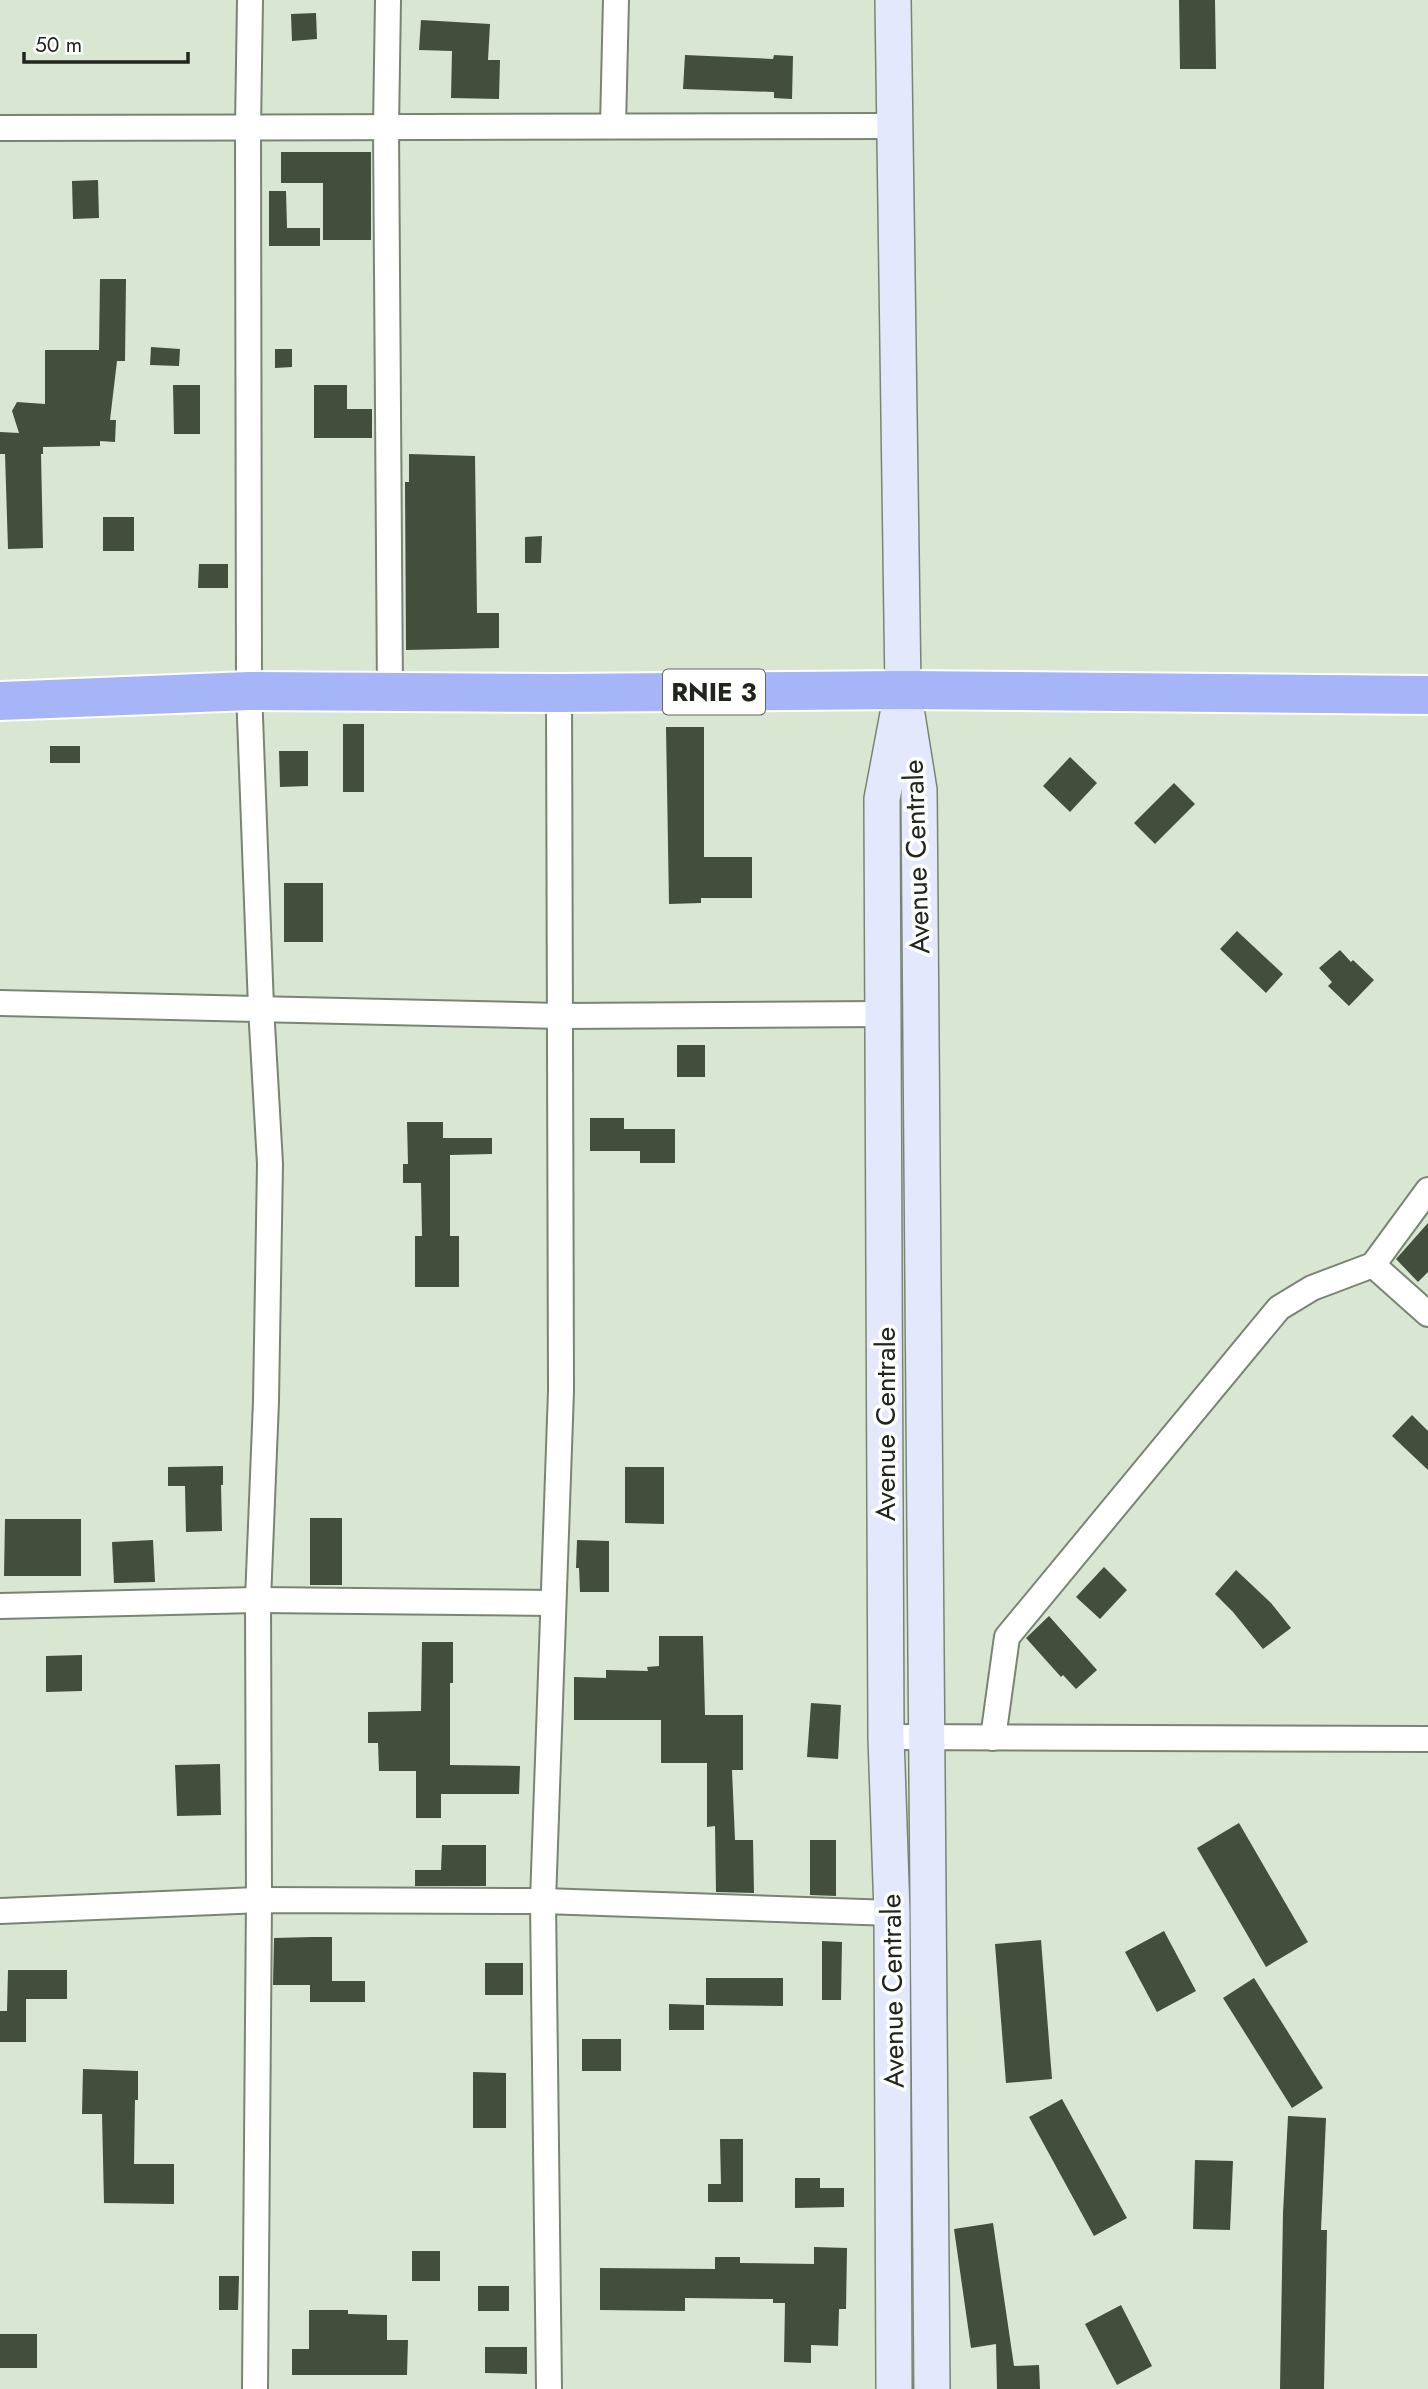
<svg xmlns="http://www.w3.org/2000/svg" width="1428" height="2389" font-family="Jost,sans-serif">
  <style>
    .building { fill: #434e3d }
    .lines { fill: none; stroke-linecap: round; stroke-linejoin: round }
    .street-casing { stroke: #798572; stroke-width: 28 }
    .secondary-casing { stroke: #798572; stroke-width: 38 }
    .highway-casing { stroke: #fff; stroke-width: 42 }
    .street { stroke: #fff; stroke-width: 24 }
    .secondary { stroke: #e4e8fd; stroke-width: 35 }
    .highway { stroke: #a6b4f8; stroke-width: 38 }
    .labels { text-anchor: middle; stroke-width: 7; stroke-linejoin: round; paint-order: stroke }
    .shield { fill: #fff; stroke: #636661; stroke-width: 2 }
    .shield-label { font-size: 26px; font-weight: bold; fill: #20251d }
    .street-label { font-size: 28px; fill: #20251d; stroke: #fff }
  </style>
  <rect width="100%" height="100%" fill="#d9e6d1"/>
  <!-- building -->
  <g class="building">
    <path d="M1179,0H1215L1216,69H1180Z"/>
    <path d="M316,13L317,39L292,41L291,14Z"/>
    <path d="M421,20L490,24L488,60H500L499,99L451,98L452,51L419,50Z"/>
    <path d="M685,55L773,59L774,55L793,56L792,99L774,98V92L683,89Z"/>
    <path d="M281,152H371V240H323V183H281Z"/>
    <path d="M98,180L99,218L73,219L72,181Z"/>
    <path d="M269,191H286L287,228H320V246H269Z"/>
    <path d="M100,279H126L125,361H117L110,420H116L115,442L100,441V446L43,447V454H41L43,548L8,549L5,454H0V432L19,433L12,411L17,402L45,404V350H99Z"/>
    <path d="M151,347L180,349L179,366L150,365Z"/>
    <path d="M275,349H292V367L275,368Z"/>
    <path d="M173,385H200V434H174Z"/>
    <path d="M314,385H347V409H372V438H314Z"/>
    <path d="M409,454L475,456L477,613H499V648L406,650L405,482H409Z"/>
    <rect x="103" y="517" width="31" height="34"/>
    <path d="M542,536L541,563H525V537Z"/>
    <path d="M199,564H228V588H198Z"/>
    <rect x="343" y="724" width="21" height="68"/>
    <path d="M666,727H704V857H752V898H701V903L669,904Z"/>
    <rect x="50" y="746" width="30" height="17"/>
    <path d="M279,751H308V786L280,787Z"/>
    <path d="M1070,757L1097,783L1070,812L1043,786Z"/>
    <path d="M1174,783L1195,804L1155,844L1134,823Z"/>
    <rect x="284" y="883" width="39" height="59"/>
    <path d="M1237,931L1283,974L1266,993L1220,949Z"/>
    <path d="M1340,950L1351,962L1353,960L1374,980L1349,1006L1328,986L1332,982L1319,968Z"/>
    <rect x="677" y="1045" width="28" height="32"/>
    <path d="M590,1118H624V1129H675V1163H640V1151H590Z"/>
    <path d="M407,1122H443V1138H492V1154L450,1155V1236H459V1287H415V1236H422L421,1183H403V1164H408Z"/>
    <path d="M1428,1223V1272L1418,1282L1396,1259Z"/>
    <path d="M1412,1415L1428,1431V1470L1392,1436Z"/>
    <path d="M223,1466V1485H221L222,1531L186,1532L185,1486H168V1467Z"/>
    <path d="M625,1467H664V1524L625,1523Z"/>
    <rect x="310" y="1518" width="32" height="67"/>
    <path d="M5,1519H81V1576H4Z"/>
    <path d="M153,1540L155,1582L114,1583L112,1542Z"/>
    <path d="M577,1540L609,1541V1592H580L579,1568H576Z"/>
    <path d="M1104,1567L1127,1590L1100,1619L1076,1597Z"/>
    <path d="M1236,1570L1271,1603L1291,1628L1263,1649L1233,1612L1215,1594Z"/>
    <path d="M1049,1616L1097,1670L1076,1689L1063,1675L1061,1677L1026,1638Z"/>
    <path d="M659,1636H703L705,1715H743V1770H732L735,1840H753L754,1893L716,1892L715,1826L707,1827V1763H661V1720H574V1677L606,1678V1670L648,1671L647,1667L659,1666Z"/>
    <path d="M422,1642H453V1683H450V1765L520,1766L519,1794H441V1818H416V1771H379L378,1743H368V1712L421,1711Z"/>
    <path d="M82,1655V1691L46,1692V1656Z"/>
    <path d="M811,1703L841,1705L838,1759L807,1757Z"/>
    <path d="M220,1764L221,1815L177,1816L175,1765Z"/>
    <path d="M1239,1823L1308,1942L1266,1967L1197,1848Z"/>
    <path d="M810,1840H836V1896L810,1895Z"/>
    <path d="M442,1845H486V1886H415V1870H441Z"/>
    <path d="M1164,1931L1196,1991L1157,2012L1125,1952Z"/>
    <path d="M313,1937H332V1981H365V2002H310V1985H273L274,1938Z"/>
    <path d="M1041,1940L1052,2079L1006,2083L995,1944Z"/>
    <path d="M822,1941L842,1942L841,2000H822Z"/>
    <rect x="485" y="1963" width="38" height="32"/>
    <path d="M8,1970H67V1999H26V2042H0V2011H7Z"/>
    <path d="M706,1978H783V2006L706,2005Z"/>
    <path d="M1254,1978L1323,2088L1292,2108L1223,1998Z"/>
    <path d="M669,2004L704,2005V2030H669Z"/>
    <rect x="582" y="2039" width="39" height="32"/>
    <path d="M83,2069L138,2071V2100H135L134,2164H174V2204L104,2203L102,2114H82Z"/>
    <path d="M473,2072L506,2073V2128H473Z"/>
    <path d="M1062,2099L1127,2218L1094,2236L1029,2117Z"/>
    <path d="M1288,2116L1326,2118L1321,2230H1327L1324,2389H1280L1283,2213Z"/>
    <path d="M720,2139H743V2202H708V2184H721Z"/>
    <path d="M1195,2160L1233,2161L1230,2230L1193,2229Z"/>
    <path d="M795,2178H820V2188H844V2207L795,2208Z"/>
    <path d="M993,2223L1014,2366L1039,2365L1040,2389H997L996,2344L971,2348L954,2229Z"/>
    <path d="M814,2247L847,2248L846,2309H839L838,2346L811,2345V2363L784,2362L785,2303H773V2299L685,2298V2311L600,2310V2268L715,2269V2257H740V2263L814,2264Z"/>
    <rect x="412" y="2251" width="28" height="30"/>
    <path d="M219,2276H239L238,2310H219Z"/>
    <rect x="478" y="2286" width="31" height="25"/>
    <path d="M1121,2305L1152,2366L1117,2385L1085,2324Z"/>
    <path d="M309,2310H348V2314L387,2315V2340H408L407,2375H292V2349H309Z"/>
    <rect x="0" y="2334" width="37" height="34"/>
    <path d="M485,2347H527V2374L485,2373Z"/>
  </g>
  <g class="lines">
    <defs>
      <g id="street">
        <path d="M250,0L248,128L249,691L261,1007L270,1164L266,1401L258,1600L259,1900L255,2389"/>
        <path d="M388,0L386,128L390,692"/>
        <path d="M613,126L616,0"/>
        <path d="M0,128L893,126"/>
        <path d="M0,1003L560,1016L882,1014"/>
        <path d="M1373,1265L1428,1314"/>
        <path d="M0,1606L258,1600L552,1603"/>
        <path d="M886,1737L1428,1739"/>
        <path d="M993,1738L1007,1637L1279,1308L1312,1288L1373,1265L1428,1190"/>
        <path d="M0,1911L259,1900L543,1901L892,1913"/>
        <path d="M549,2389L543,1901L561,1391L559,693"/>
      </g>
      <g id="secondary">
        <path d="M893,0L903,690L919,790L932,2389"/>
        <path d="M894,2389L892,1913L886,1737L882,799L898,714"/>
      </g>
      <path id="highway" d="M0,701L249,691L559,693L903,690L1428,695"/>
    </defs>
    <!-- street casing -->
    <use href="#street" class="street-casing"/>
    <!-- secondary casing -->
    <use href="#secondary" class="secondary-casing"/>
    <!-- highway casing -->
    <use href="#highway" class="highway-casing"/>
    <!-- street -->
    <use href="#street" class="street"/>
    <!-- secondary -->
    <use href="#secondary" class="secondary"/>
    <!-- highway -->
    <use href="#highway" class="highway"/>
  </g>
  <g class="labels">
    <!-- shield labels -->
    <rect class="shield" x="663" y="669.5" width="102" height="45" rx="5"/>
    <g class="shield-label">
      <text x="714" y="701">RNIE 3</text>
    </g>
    <!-- street labels -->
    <g class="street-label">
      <text transform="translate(916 857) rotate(-92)" y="10">Avenue Centrale</text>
      <text transform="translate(885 1424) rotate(-90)" y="10">Avenue Centrale</text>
      <text transform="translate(892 1991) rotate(-91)" y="10">Avenue Centrale</text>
    </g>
  </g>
  <!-- scale -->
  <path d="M24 52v10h164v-10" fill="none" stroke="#20251d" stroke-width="3.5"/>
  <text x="35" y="52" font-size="21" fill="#20251d" stroke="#ffffff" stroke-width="5" paint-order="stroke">50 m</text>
</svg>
